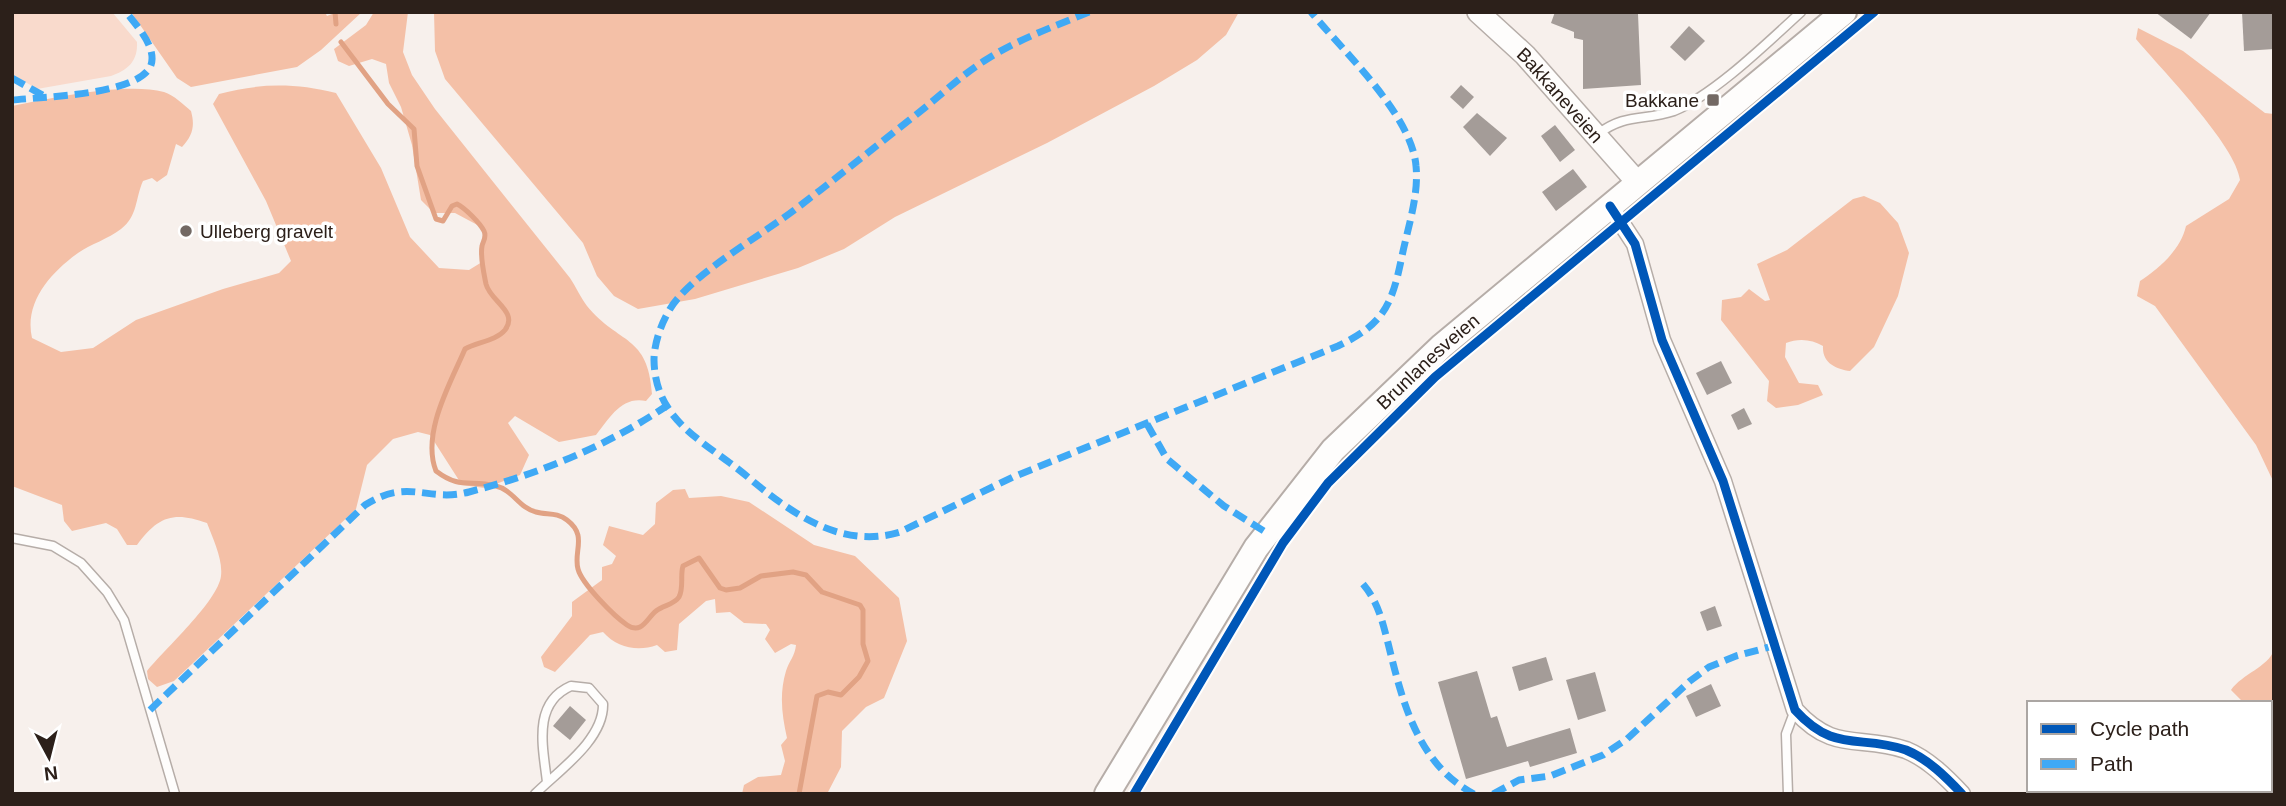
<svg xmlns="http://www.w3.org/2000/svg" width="2286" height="806" font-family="Arial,sans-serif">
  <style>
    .green { fill: #f9dacc }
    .forest { fill: #f4c0a7 }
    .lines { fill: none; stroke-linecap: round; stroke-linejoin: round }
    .stream { stroke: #e1a284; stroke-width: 5 }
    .building { fill: #a49c98 }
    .lane-casing { stroke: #b6ada8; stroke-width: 11 }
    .street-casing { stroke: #b6ada8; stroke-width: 19 }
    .secondary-casing { stroke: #b6ada8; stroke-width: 24 }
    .primary-casing { stroke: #b6ada8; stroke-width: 28 }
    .lane { stroke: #fefdfc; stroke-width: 8 }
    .street { stroke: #fefdfc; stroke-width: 16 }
    .secondary { stroke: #fefdfc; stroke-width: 21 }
    .primary { stroke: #fefdfc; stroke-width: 24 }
    .quiet { stroke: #3fa9f5; stroke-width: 7; stroke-dasharray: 14 7; stroke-linecap: butt }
    .cycleway-casing { stroke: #fff; stroke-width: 13 }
    .cycleway { stroke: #0057b8; stroke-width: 9 }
    .poi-dot { fill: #736964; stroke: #fff; stroke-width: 2.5 }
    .labels { text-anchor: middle; stroke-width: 7; stroke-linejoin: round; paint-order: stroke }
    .street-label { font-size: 19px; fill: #2c201a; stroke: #fff }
    .poi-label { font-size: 19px; fill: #2c201a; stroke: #fff; text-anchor: end }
  </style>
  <rect width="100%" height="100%" fill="#f7f0ec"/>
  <!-- green -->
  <path class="green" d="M12,12H112L137,42C138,61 128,70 111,76L37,89L12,74Z"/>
  <!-- forest -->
  <g class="forest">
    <path d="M131,12H325L327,16L337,12H362L321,50L297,67L191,87L177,78Z"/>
    <path d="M374,12H408L403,52L412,75L435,109L570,278C576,287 581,298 587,306C619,345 648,334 652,394L646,401C621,396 610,418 596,435L559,442L515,416L508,423L529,455L520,475L485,488L462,485L430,435L418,432L393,439L367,465L356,509L174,681L157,687L148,679L147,671C164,650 218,601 221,576C223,559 213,539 207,523C174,511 158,516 137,545H127L117,529L106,523L72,531L64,521L62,505L12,486V106C53,98 125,82 164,92C174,95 184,105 191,111C195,126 193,135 182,147L176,144L167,175L157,182L152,178L143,181C135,199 138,216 121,229C108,239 91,244 78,253C50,273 24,303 32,338L61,352L93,348L136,320L223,289L279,273L291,261L266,201L213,104L219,94C260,83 295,83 336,93L381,168L410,237L439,268L469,270L482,262L485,229L455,213H434L421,200L412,145L401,107L389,83L386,64L372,59L349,66L338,61L334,49L366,25Z"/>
    <path d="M434,12H1239L1226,35L1197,60L1154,86L1047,143L895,217L844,249L798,268L695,299L638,309L614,296L597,276L583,243L445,79L435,51Z"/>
    <path d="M2138,28L2183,51L2265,113L2274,114V483L2256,445L2155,306L2137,296L2140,281C2160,268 2181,249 2186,226L2229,199L2240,180C2236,145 2161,69 2136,39Z"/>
    <path d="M1864,196L1880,203L1898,223L1909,253L1898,296L1874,347L1850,371C1836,369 1822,363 1823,346C1812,339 1798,338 1786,343L1785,357L1799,383L1818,385L1823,395L1798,405L1776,408L1767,401L1769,381L1721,320L1722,300L1741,297L1749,289L1765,301L1770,300L1757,264L1787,250L1853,199Z"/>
    <path d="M685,489L689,498L721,496L749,502L814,545L855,556L899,598L907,641L884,698L866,707L842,731L841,767L827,794H742L744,785L758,777L781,775L785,761L781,745L787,738C782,716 779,694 786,671C789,661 795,656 796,645L791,644L775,653L765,639L770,630L766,624L744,623L730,612L716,613L715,599L706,601L679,624L677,650L665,652L657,645C638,652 617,648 603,632L590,635L555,672L544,667L541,657L572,616V602L602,580V567L612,564L616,556L603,545L609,526L643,535L655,524L656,503L673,490Z"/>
    <path d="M2274,650V728L2270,726V703H2244L2231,690C2242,674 2268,667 2274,650Z"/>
    <path d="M2105,790H2221V794H2101Z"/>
  </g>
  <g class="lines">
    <!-- stream -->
    <g class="stream">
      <path d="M335,12L336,24"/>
      <path d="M341,42L388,104L414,129L417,166L436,219L443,221L452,206L457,204C465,208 480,223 484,231C487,237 483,241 482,246C480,257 484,274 486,284C490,301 519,312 505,330C496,341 477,342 465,349C451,382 421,433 436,471C461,490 470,479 496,486C513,490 519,508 536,512C547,515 557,512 567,520C588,536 573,551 578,569C582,584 614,616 627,625C642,635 647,618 656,611C663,605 674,605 679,597C684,588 680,575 683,566L699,558L720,588L726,590L740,588L761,576L793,572L806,575L822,592L860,605L863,610V644L868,661L859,677L841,695L828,692L817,696L799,794"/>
    </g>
  </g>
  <!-- building -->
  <g class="building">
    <path d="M1555,12L1638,14L1641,85L1583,89V40L1574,38V32L1551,23Z"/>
    <path d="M2155,12H2211L2191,39Z"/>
    <path d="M2242,12H2274V49L2244,51Z"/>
    <path d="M1689,26L1705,41L1685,61L1670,47Z"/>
    <path d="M1461,85L1474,97L1463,109L1450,97Z"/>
    <path d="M1477,113L1507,138L1490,156L1463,127Z"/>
    <path d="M1555,125L1575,150L1560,162L1541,136Z"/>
    <path d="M1573,169L1587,187L1556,211L1542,192Z"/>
    <path d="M1721,361L1732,383L1707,395L1696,373Z"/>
    <path d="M1744,408L1752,424L1738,430L1731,415Z"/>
    <path d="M1715,606L1722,626L1707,631L1700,612Z"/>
    <path d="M1546,657L1553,680L1519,691L1512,667Z"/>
    <path d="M1477,671L1491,718L1497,716L1507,747L1570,728L1577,753L1530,767L1528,761L1466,779L1438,682Z"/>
    <path d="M1595,672L1606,711L1578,720L1566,680Z"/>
    <path d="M1711,684L1721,706L1696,717L1686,696Z"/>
    <path d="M570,706L586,720L570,740L553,726Z"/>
  </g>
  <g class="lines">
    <defs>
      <g id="lane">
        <path d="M1598,134C1625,113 1645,121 1674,111C1714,95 1768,42 1801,12"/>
        <path d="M12,538L53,546L81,563L107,592L124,620L175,794"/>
        <path d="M535,794C558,771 604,740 603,704L589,688L571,686C532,703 543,747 547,782"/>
        <path d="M1788,794L1786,734L1795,710"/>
      </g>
      <path id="street" d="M1610,206L1635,244L1662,340L1723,481L1795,710C1835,754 1859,734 1906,750C1928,759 1946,777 1962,794"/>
      <g id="secondary">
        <path id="s1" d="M1478,12L1525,55L1638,183"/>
      </g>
      <g id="primary">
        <path id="s2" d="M1107,794L1256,548L1333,450L1442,346L1844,12"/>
      </g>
    </defs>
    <!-- lane casing -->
    <use href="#lane" class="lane-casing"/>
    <!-- street casing -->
    <use href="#street" class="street-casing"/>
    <!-- secondary casing -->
    <use href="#secondary" class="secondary-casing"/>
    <!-- primary casing -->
    <use href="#primary" class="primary-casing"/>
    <!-- lane -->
    <use href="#lane" class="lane"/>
    <!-- street -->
    <use href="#street" class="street"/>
    <!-- secondary -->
    <use href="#secondary" class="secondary"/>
    <!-- primary -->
    <use href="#primary" class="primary"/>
    <!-- quiet -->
    <g class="quiet">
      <path d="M1089,12C1053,27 1016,40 984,61C962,75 942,94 922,110C880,143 839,176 797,208C763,234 705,267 679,297C665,312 654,340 654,360C655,423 707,442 749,478C791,513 842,550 900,532L1013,477L1338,346C1384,324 1392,305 1402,256C1408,227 1419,195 1416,166C1412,115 1343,51 1311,12"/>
      <path d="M12,78L44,96"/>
      <path d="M12,100C42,97 140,95 151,65C157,47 136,25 126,12"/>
      <path d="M1147,424L1167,459L1224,506L1267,533"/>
      <path d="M1363,584C1378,602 1382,620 1388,643C1402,700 1417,764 1474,794"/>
      <path d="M150,710L365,505C409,477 427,503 469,492C538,474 605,447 665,407"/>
      <path d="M1493,794L1519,780L1550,776L1603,755L1627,739L1690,681L1709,667L1736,656L1773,646"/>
    </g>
    <defs>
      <g id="cycleway">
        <path d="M1610,206L1635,244L1662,340L1723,481L1795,710C1835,754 1859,734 1906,750C1928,759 1946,777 1962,794"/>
        <path d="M1134,794L1283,543L1328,483L1435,377L1874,12"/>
      </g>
    </defs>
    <!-- cycleway casing -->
    <use href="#cycleway" class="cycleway-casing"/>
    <!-- cycleway -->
    <use href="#cycleway" class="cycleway"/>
  </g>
  <!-- markers -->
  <g class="poi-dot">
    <rect x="1706" y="93" width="14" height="14" rx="3.5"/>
    <circle cx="186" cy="231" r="7"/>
  </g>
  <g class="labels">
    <!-- street labels -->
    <g class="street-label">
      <text dy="7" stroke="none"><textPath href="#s1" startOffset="117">Bakkaneveien</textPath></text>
      <text dy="7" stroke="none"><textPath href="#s2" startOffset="542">Brunlanesveien</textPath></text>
    </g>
    <!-- poi labels -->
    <g class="poi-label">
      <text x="1699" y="107">Bakkane</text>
      <text x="200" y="238" text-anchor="start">Ulleberg gravelt</text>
    </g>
  </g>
  <!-- border -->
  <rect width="2286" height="806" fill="none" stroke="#2c201a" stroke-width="28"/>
  <!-- legend -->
  <rect x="2027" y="701" width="245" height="91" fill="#ffffff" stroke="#aba6a3" stroke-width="2"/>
  <rect x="2041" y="724" width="35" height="10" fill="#0057b8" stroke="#aba6a3" stroke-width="2"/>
  <text x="2090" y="736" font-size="21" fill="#2c201a">Cycle path</text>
  <rect x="2041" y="759" width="35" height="10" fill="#3fa9f5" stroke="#aba6a3" stroke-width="2"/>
  <text x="2090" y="771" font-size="21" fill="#2c201a">Path</text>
  <!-- north arrow -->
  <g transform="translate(49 757) rotate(173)" stroke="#ffffff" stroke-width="5" paint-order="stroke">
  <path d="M0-5L12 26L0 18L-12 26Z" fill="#2c201a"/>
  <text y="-10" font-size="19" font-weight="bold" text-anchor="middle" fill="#2c201a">N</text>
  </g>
</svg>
